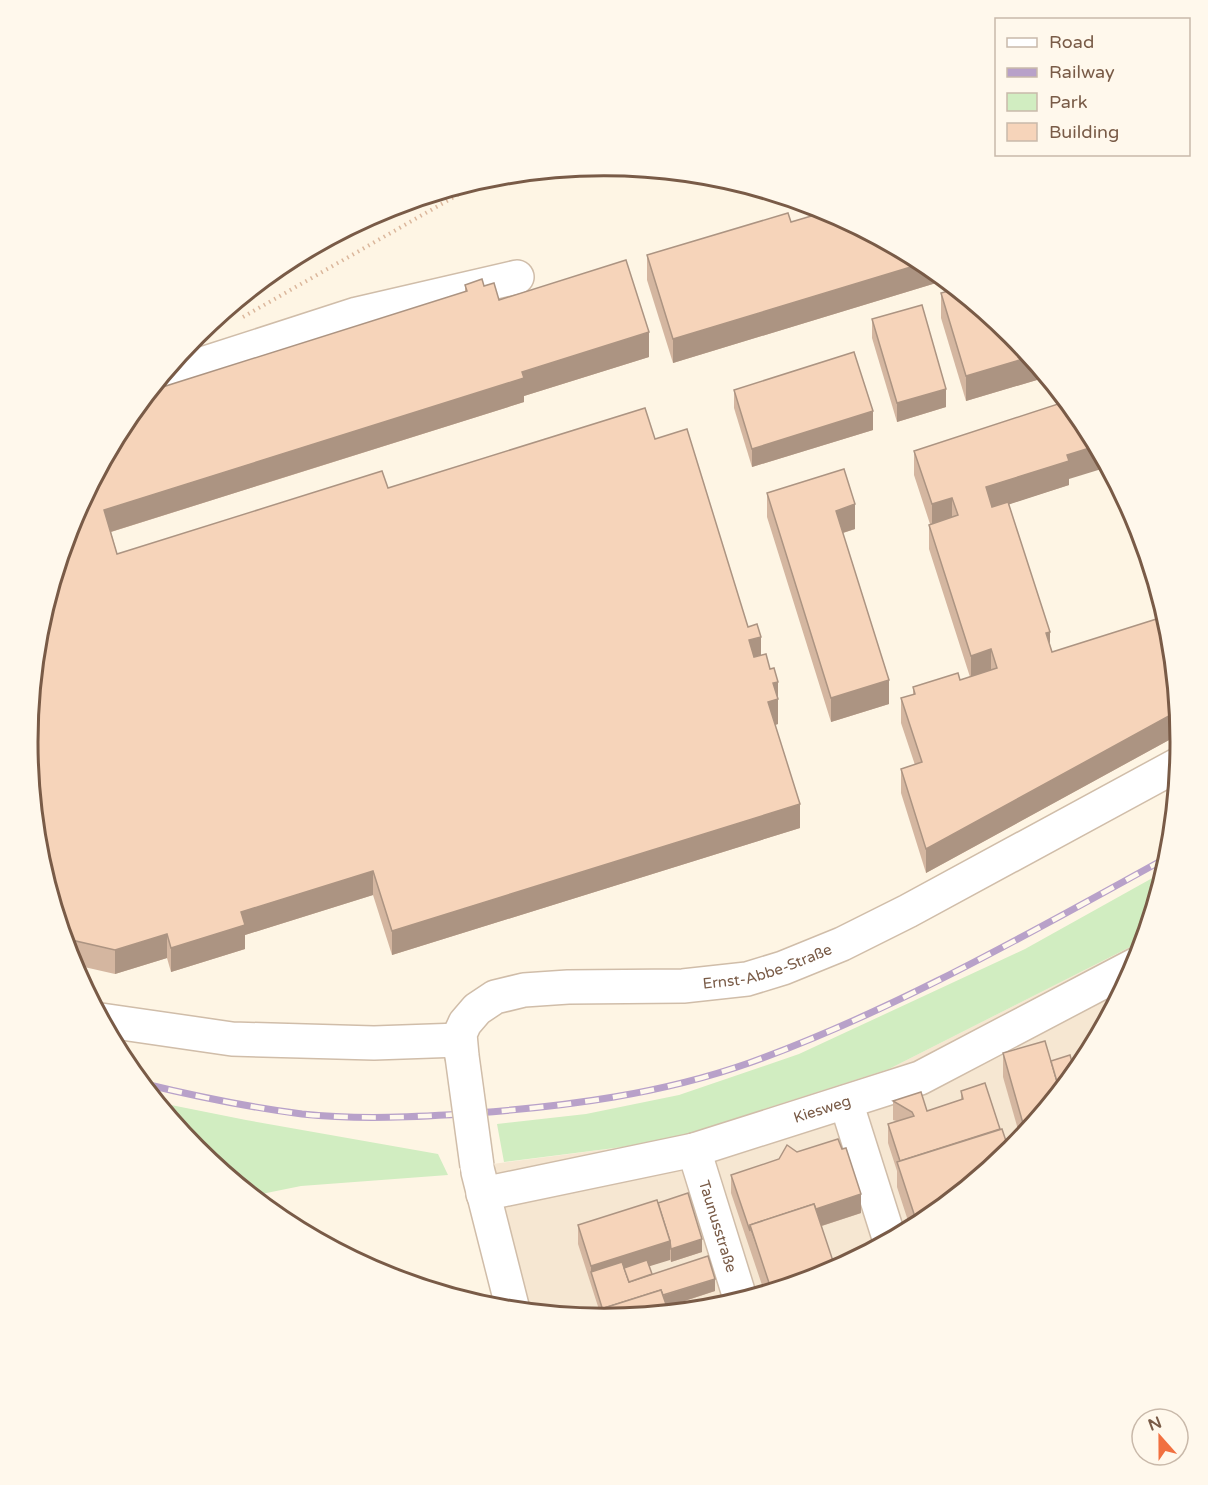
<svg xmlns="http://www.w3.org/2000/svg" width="1208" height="1485" font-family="'Varela Round',sans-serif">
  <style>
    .residential { fill: #f6e7d2 }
    .green { fill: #d1edc1 }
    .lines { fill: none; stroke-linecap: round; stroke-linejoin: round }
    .minor-casing { stroke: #d0bda9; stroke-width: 36 }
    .path { stroke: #dbb79c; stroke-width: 4; stroke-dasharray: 1.5 4.5; stroke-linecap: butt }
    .minor { stroke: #fff; stroke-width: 33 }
    .rail-casing { stroke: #b8a1c9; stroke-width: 7 }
    .rail { stroke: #fff8ec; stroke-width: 4.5; stroke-dasharray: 14; stroke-linecap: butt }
    .minor-bridge-casing { stroke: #d0bda9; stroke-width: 36; stroke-linecap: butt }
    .minor-bridge { stroke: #fff; stroke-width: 33 }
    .wall { fill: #d4b6a0 }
    .shaded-wall { fill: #ac9482 }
    .building { fill: #f6d4ba; stroke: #ac9482; stroke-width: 1.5 }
    .labels { text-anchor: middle; stroke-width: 4.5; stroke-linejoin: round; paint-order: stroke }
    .street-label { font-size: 15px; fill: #795b47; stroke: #fff8ec }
    .rim { fill: none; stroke: #795b47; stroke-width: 3 }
  </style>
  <rect width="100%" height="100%" fill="#fef5e4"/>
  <!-- residential -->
  <path class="residential" d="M1144,940L1137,964L1084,1063L1012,1151L924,1222L824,1276L716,1308L604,1319L513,1310L477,1166L662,1142L889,1069Z"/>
  <!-- green -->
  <g class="green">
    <path d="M1165,871L1144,940L889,1069L662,1142L504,1162L497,1124L586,1114L679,1095L799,1054L1025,949Z"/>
    <path d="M156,1102L246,1120L438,1154L448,1175L301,1186L252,1196L196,1150Z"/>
  </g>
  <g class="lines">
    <defs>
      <g id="minor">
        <path d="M154,386L196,366L357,314L517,277"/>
        <path d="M101,1020L232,1039L374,1043L460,1040"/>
        <path id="s1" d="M462,1056L460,1034L465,1023L477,1009L495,997L524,990L568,987L683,986L747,979L783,968L842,944L908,911L1179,764"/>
        <path d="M846,1102L890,1241"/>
        <path id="s2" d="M694,1150L741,1301"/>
        <path d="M478,1172L513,1310"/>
        <path id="s3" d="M483,1194L694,1150L920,1078L1137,964"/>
      </g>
    </defs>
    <!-- minor casing -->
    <use href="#minor" class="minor-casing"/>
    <!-- path -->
    <path class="path" d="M243,317L489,177"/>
    <!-- minor -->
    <use href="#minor" class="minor"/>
    <defs>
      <path id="rail" d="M141,1083C194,1096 248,1107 302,1114C359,1120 418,1117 476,1113C568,1106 661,1094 749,1063C896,1010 1033,931 1170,856"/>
    </defs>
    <!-- rail casing -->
    <use href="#rail" class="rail-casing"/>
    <!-- rail -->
    <use href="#rail" class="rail"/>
    <defs>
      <path id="minor-bridge" d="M462,1056L477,1166"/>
    </defs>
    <!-- minor-bridge casing -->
    <use href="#minor-bridge" class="minor-bridge-casing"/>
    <!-- minor-bridge -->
    <use href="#minor-bridge" class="minor-bridge"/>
  </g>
  <!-- wall -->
  <g class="wall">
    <path d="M791,222L925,263L946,280L673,363L647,280V255Z"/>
    <path d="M465,285L484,286L499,300L649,357L524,396V402L111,532L117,554L388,488L655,439L748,627L761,655L778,682V724L775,725L800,828L392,955L373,895L245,935V949L171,972L167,958L115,974L71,964L38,855L125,421L150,391L465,292Z"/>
    <path d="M941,293L1012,335L1047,377L966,401L941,318Z"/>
    <path d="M872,319L946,407L897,422L872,338Z"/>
    <path d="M734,390L873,430L752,467L734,408Z"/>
    <path d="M914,451L1069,479V485L1009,504L1052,652L1170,630L1180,734L926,873L901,793V769L915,765L901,723V698L913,695V687L960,680L970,677L929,549V525L930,524L914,475Z"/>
    <path d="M767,493L855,529L843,533L889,704L831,722L767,517Z"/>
    <path d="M1003,1053L1051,1061L1075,1073L1021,1140L1003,1077Z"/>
    <path d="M985,1083L924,1222L911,1230L897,1187V1171L888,1143V1124L896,1121L893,1120V1101L927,1111L961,1100V1091Z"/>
    <path d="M731,1175L861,1213L822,1226L824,1276L765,1294L731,1193Z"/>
    <path d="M658,1203L702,1252L671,1262L670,1259L649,1266L652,1274L715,1291L667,1307L669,1313L602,1319L578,1244V1225Z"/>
  </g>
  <!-- shaded-wall -->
  <g class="shaded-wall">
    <path d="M924,263L946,280L673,363V339Z"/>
    <path d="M649,332V357L524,396V402L104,534V510L522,372Z"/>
    <path d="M1030,357L1047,377L966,401V376Z"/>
    <path d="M946,389V407L897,422V403Z"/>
    <path d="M873,411V430L752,467V449Z"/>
    <path d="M1096,446L1108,467L1069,479V485L986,512V487L1067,455Z"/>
    <path d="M952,498V522L932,528V504Z"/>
    <path d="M855,504V529L836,535V511Z"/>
    <path d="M1050,632V656L1046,633Z"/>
    <path d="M761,637V661L749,665V640Z"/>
    <path d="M991,649V674L971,680V656Z"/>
    <path d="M889,680V704L831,722V698Z"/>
    <path d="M778,682V724L768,727V702L773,683Z"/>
    <path d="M1178,711L1180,734L926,873V849Z"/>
    <path d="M800,804V828L392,955V931Z"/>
    <path d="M373,871V895L245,935V949L171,972V948L241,912Z"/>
    <path d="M167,934V958L115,974V950Z"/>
    <path d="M861,1194V1213L757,1247L751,1231Z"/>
    <path d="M702,1239V1252L671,1262V1249Z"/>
    <path d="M670,1241V1260L624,1274L591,1273V1266Z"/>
    <path d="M715,1279V1291L638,1316L606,1314Z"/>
  </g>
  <!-- building -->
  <g class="building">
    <path d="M828,211L924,263L673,339L647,255L788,213L791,222Z"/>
    <path d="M626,260L649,332L522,372L524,378L104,510L117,554L382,471L388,488L645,408L655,439L687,429L748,627L757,624L761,637L749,640L754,657L766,654L770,669L774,668L778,682L773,683L778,699L768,702L800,804L392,931L373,871L241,912L245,925L171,948L167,934L115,950L63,938L38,855L27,742L38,630L71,521L123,424L132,421L130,415L150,391L467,291L465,285L482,279L484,286L494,283L499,300Z"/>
    <path d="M956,289L1012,335L1030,357L966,376L941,293Z"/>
    <path d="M922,305L946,389L897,403L872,319Z"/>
    <path d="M854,352L873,411L752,449L734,390Z"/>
    <path d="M1067,401L1084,422L1096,446L1067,455L1069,461L986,487L992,507L1008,502L1050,632L1046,633L1052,652L1166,616L1170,630L1178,711L926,849L901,769L922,762L901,698L915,694L913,687L958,673L960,680L997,668L991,649L971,656L929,525L958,515L952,498L932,504L914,451Z"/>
    <path d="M844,469L855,504L836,511L889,680L831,698L767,493Z"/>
    <path d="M1045,1041L1060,1092L1026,1134L1003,1053Z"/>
    <path d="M1070,1055L1075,1073L1060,1092L1051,1061Z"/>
    <path d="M985,1083L1000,1129L900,1161L888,1124L914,1116L912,1112L893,1101L921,1092L927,1111L963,1099L961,1091Z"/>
    <path d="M1002,1129L1010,1153L924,1222L918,1226L897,1162Z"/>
    <path d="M838,1139L842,1149L846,1148L861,1194L816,1209L814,1204L750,1225V1231L731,1175L779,1159L787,1145L797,1152Z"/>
    <path d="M688,1193L702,1239L671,1249L670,1241L658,1203Z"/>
    <path d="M657,1200L670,1241L591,1266L578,1225Z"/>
    <path d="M814,1204L836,1270L824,1276L772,1292L750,1225Z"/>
    <path d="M708,1256L715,1279L663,1295L661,1290L604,1308V1314L591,1272L622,1262L629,1282Z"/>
    <path d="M647,1260L652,1274L629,1282L624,1268Z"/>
    <path d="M661,1290L669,1313L608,1319L604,1308Z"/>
  </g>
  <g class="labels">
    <!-- street labels -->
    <g class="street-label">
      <text dy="5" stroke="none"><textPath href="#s1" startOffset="350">Ernst-Abbe-Straße</textPath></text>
      <text dy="5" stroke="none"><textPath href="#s3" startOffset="350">Kiesweg</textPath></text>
      <text dy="5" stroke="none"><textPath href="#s2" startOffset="80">Taunusstraße</textPath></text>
    </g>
  </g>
  <!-- crop -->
  <path d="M0 0H1208V1485H0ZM38 742a566 566 0 1 1 1132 0a566 566 0 1 1-1132 0Z" fill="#fff8ec" fill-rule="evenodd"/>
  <path class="rim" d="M38 742a566 566 0 1 1 1132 0a566 566 0 1 1-1132 0Z"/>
  <!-- legend -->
  <rect x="995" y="18" width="195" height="138" fill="#fff8ec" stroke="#c9b9aa" stroke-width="1.5"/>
  <rect x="1007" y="38" width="30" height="9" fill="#ffffff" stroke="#c9b9aa" stroke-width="1.5"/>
  <text x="1049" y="48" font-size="18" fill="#795b47">Road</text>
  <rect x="1007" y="68" width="30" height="9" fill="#b8a1c9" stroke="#c9b9aa" stroke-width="1.5"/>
  <text x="1049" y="78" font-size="18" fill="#795b47">Railway</text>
  <rect x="1007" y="93" width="30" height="18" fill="#d1edc1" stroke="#c9b9aa" stroke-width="1.5"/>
  <text x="1049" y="108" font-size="18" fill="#795b47">Park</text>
  <rect x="1007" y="123" width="30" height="18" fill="#f6d4ba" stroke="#c9b9aa" stroke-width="1.5"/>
  <text x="1049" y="138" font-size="18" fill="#795b47">Building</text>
  <!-- north arrow -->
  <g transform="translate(1160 1437) rotate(339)"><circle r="28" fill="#fff8ec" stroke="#c9b9aa" stroke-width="1.5"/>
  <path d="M0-4.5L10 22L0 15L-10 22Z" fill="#f17040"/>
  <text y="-9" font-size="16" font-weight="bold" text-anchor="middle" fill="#795b47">N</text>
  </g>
</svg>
